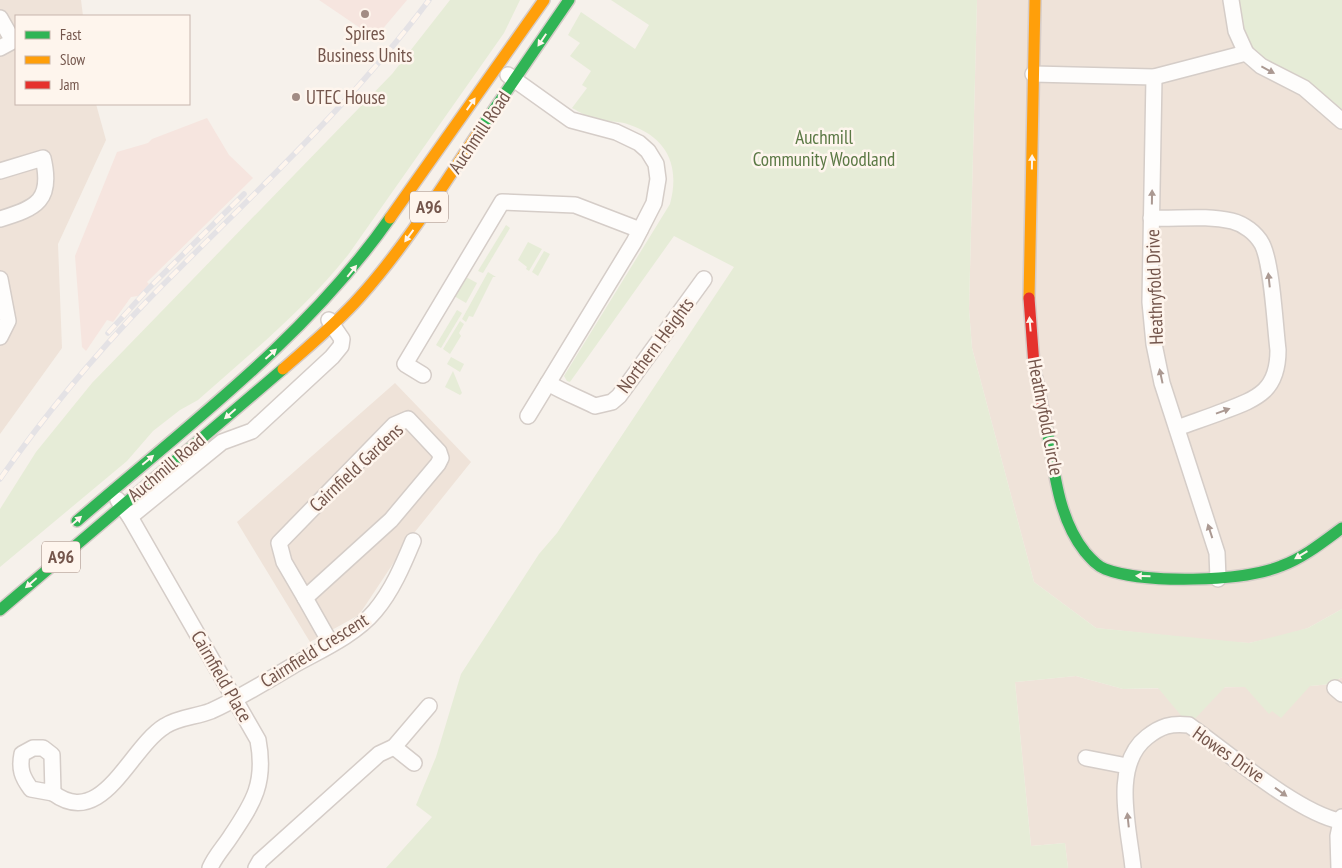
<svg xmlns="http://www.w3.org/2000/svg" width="1342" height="868" font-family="'PT Sans Narrow',sans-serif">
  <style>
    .residential { fill: #efe3d9 }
    .commercial { fill: #f6e5df }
    .green { fill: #e6ecd7 }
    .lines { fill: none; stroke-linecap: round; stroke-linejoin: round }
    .street-casing { stroke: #d5cdc8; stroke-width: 18 }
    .fast-casing { stroke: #d6ccc8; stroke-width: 14 }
    .slow-casing { stroke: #d6ccc8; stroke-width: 14 }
    .jam-casing { stroke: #d6ccc8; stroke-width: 14 }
    .street { stroke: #fefdfc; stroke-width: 15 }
    .fast { stroke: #30b455; stroke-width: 11 }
    .slow { stroke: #ff9f0a; stroke-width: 11 }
    .jam { stroke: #e5322d; stroke-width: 11 }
    .rail-casing { stroke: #e4e2e5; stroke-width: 5.5 }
    .rail { stroke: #fef5ed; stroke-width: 4; stroke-dasharray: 11; stroke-linecap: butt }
    .oneway { fill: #fef5ed }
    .oneway2 { fill: #ab9992 }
    .poi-dot { fill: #a28c84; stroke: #fef5ed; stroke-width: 2 }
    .labels { text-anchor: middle; stroke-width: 5; stroke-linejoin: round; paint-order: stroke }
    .shield { fill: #fef5ed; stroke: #9d867c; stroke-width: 1 }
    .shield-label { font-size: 18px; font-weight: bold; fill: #74564c }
    .poi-label { font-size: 19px; fill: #74564c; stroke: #fef5ed }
    .street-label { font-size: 19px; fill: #74564c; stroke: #fef5ed }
    .park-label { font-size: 19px; fill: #5b7945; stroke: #fef5ed }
  </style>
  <rect width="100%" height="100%" fill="#f6f1eb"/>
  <!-- residential -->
  <g class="residential">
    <path d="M0,0H81L83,16H16V104H96L106,140L58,244L62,348L0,434Z"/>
    <path d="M977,0H1231L1236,31L1342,121V609L1308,628L1282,636L1249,643L1217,641L1096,628L1034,582L972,348L969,309Z"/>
    <path d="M395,383L471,462L410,538L359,615L310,642L237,522Z"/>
    <path d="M1076,676L1123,689L1310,686L1331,684L1342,677V868H1068L1065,843L1031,846L1015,682Z"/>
  </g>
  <!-- commercial -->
  <g class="commercial">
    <path d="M319,0H407L375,38Z"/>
    <path d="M207,118L229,155L253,178L147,282L149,284L138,296L131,297L113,322L107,320L86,351L82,347L75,256L117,152L148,143L152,139Z"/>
  </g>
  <!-- green -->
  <g class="green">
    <path d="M450,0H520L504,33L348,255C304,310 250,354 198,400L180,410L153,431L127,461L0,567V509L36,452L92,383L392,74Z"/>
    <path d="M611,0H977L969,309L972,348L1034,582L1096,628L1249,643L1308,628L1342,609V677L1331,684L1310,686L1281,718L1272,711L1269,714L1245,687H1225L1189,725L1158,688L1123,689L1076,676L1015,682L1031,846L1065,843L1068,868H386L432,817L416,805L436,757L461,674L539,554L557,533L734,267L674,236L570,382L567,381L564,376L670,204C680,167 668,138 630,125C621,121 610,122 600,120C590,118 581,113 572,108L587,88L582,85L591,71L570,56L580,43L568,35L581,12L635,49L649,25Z"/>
    <path d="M1238,0H1342V109L1313,85L1263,60L1252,49L1244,32Z"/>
    <path d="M506,225L510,228L483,273L478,271Z"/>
    <path d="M528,242L542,249L529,271L526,269L527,267L518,260Z"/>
    <path d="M544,251L550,254L538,276L532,272Z"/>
    <path d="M488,272L496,277H493L473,317L469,316L466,322L462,319Z"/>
    <path d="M466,277L477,283L466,303L454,296Z"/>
    <path d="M457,310L462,313L441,348L436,345Z"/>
    <path d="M460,321L464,324L459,333L461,336L450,354L443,349Z"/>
    <path d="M451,357L464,364L460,372L447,364Z"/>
    <path d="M453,371L462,393L460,395L445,387Z"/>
  </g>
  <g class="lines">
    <defs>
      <g id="street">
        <path d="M1231,0L1236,31L1246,53L1261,66L1304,88L1342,121"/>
        <path d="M0,18L13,41L0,48"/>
        <path d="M1033,74L1154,77L1246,53"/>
        <path d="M508,75L571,120L616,132L639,143L648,151L656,164L658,179L654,203L634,242L528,416"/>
        <path d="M1154,77L1150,302L1154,344L1162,383L1217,553L1218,579"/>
        <path d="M0,171L43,158C53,200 37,208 0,219"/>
        <path d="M1151,218C1178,219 1206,215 1232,221C1244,224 1256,233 1262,244C1272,263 1275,326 1278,350C1278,390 1259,398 1224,411C1209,417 1193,422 1177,428"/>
        <path d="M0,279L8,321L0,337"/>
        <path d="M423,375L405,364L502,202L575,205L640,230"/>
        <path d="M548,383C563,392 579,398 595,406L612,402L619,396L704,279"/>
        <path d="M408,419L439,452L441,458L438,464L391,520L305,598L284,562L279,543L394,425Z"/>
        <path d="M118,500L130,517L258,740C266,782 254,802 231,836C224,847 215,856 210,868"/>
        <path d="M130,517L222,442L252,431L332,357L341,346L342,339L329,320"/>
        <path d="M305,598L331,644"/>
        <path d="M1335,688L1342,694"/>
        <path d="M394,747L414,763"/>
        <path d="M33,748H43L52,755L53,793L31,789C22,777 19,769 22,754Z"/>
        <path d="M1086,758L1127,766"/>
        <path d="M53,793C103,830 129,748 165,726C179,717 196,717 211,711C240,698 267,681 294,665C321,650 355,635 375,611C392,591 403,565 413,541"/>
        <path d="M256,868L260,861L379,754L394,747L429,706"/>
        <path d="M1133,868C1129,828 1111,765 1147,737C1161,726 1171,723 1189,725C1227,752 1298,813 1340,821"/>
        <path d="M1339,868L1338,836L1342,817"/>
      </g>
      <g id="fast">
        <path d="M480,130L569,0"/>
        <path d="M1045,419C1054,463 1056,516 1085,552C1091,559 1097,566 1105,569C1144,584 1243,582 1281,566C1303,558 1323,542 1342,528"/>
        <path d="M77,521C187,426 306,338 390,218"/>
        <path d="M0,610L283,369"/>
      </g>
      <g id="slow">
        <path d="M390,218L544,0"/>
        <path d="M1029,298L1035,0"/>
        <path d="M283,369C309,346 336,324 359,298C405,247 442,187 480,130"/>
      </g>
      <path id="jam" d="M1029,298L1034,365L1045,419"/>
    </defs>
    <!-- street casing -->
    <use href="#street" class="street-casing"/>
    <!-- fast casing -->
    <use href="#fast" class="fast-casing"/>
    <!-- slow casing -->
    <use href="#slow" class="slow-casing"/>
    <!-- jam casing -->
    <use href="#jam" class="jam-casing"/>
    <!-- street -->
    <use href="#street" class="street"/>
    <!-- fast -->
    <use href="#fast" class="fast"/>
    <!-- slow -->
    <use href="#slow" class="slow"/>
    <!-- jam -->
    <use href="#jam" class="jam"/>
    <defs>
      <g id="rail">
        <path d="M108,333L148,289L244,194"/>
        <path d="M0,479C44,416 94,356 147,301C243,203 347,110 429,0"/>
      </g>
    </defs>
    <!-- rail casing -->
    <use href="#rail" class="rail-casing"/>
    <!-- rail -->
    <use href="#rail" class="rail"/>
  </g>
  <!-- one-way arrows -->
  <defs><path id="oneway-solid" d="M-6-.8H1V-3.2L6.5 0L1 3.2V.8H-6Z" transform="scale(1.25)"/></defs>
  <g class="oneway">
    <use href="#oneway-solid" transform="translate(542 40) rotate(124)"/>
    <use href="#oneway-solid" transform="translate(471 104) rotate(-55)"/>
    <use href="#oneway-solid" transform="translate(1032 162) rotate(-89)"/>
    <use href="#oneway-solid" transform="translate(409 236) rotate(126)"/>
    <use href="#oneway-solid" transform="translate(352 271) rotate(-51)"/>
    <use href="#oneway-solid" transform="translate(1030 324) rotate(-95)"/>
    <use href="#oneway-solid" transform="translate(271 354) rotate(-42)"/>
    <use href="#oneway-solid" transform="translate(230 414) rotate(139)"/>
    <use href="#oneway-solid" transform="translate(148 460) rotate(-40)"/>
    <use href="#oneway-solid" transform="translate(76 521) rotate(-41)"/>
    <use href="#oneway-solid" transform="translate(1301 555) rotate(149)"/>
    <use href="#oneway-solid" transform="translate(1143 576) rotate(-178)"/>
    <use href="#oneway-solid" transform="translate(31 583) rotate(139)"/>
  </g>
  <g class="oneway2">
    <use href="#oneway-solid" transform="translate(1268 70) rotate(28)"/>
    <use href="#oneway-solid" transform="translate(1152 197) rotate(-89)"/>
    <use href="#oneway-solid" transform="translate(1269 280) rotate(-96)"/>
    <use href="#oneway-solid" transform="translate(1161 376) rotate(-102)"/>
    <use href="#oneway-solid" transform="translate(1223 411) rotate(-20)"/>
    <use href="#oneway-solid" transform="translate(1210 531) rotate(-108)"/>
    <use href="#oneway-solid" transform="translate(1281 792) rotate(36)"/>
    <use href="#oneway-solid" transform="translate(1128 820) rotate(-96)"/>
  </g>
  <!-- markers -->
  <g class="poi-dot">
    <circle cx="365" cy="14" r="5"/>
    <circle cx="296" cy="97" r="5"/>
  </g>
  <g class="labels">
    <!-- shield labels -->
    <g class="shield">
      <rect x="410" y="191.5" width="38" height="31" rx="4"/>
      <rect x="42" y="541.5" width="38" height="31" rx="4"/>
    </g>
    <g class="shield-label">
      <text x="429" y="213">A96</text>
      <text x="61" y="563">A96</text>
    </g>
    <!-- poi labels -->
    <g class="poi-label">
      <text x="365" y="40">Spires<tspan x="365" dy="22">Business Units</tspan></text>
      <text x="306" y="104" text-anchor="start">UTEC House</text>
    </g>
    <!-- street labels -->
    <g class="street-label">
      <text transform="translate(479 132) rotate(-56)" y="7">Auchmill Road</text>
      <text transform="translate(1154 287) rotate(-92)" y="7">Heathryfold Drive</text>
      <text transform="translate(655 345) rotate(-53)" y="7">Northern Heights</text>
      <text transform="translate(1046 417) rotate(79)" y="7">Heathryfold Circle</text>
      <text transform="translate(166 467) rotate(-40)" y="7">Auchmill Road</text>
      <text transform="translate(356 467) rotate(-43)" y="7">Cairnfield Gardens</text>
      <text transform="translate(314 650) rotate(-32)" y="7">Cairnfield Crescent</text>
      <text transform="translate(222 676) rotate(60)" y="7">Cairnfield Place</text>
      <text transform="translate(1229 754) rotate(35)" y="7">Howes Drive</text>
    </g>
    <!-- park labels -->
    <g class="park-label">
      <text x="824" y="144">Auchmill<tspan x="824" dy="22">Community Woodland</tspan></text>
    </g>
  </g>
  <!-- legend -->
  <rect x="15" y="15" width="175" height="90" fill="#fef5ed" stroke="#c7b5ad"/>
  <rect x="25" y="31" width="25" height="8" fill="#30b455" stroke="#c7b5ad"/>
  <text x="60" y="40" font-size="15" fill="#74564c">Fast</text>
  <rect x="25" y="56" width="25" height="8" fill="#ff9f0a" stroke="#c7b5ad"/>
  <text x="60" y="65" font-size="15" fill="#74564c">Slow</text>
  <rect x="25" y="81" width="25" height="8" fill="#e5322d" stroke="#c7b5ad"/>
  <text x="60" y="90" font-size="15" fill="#74564c">Jam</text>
</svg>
